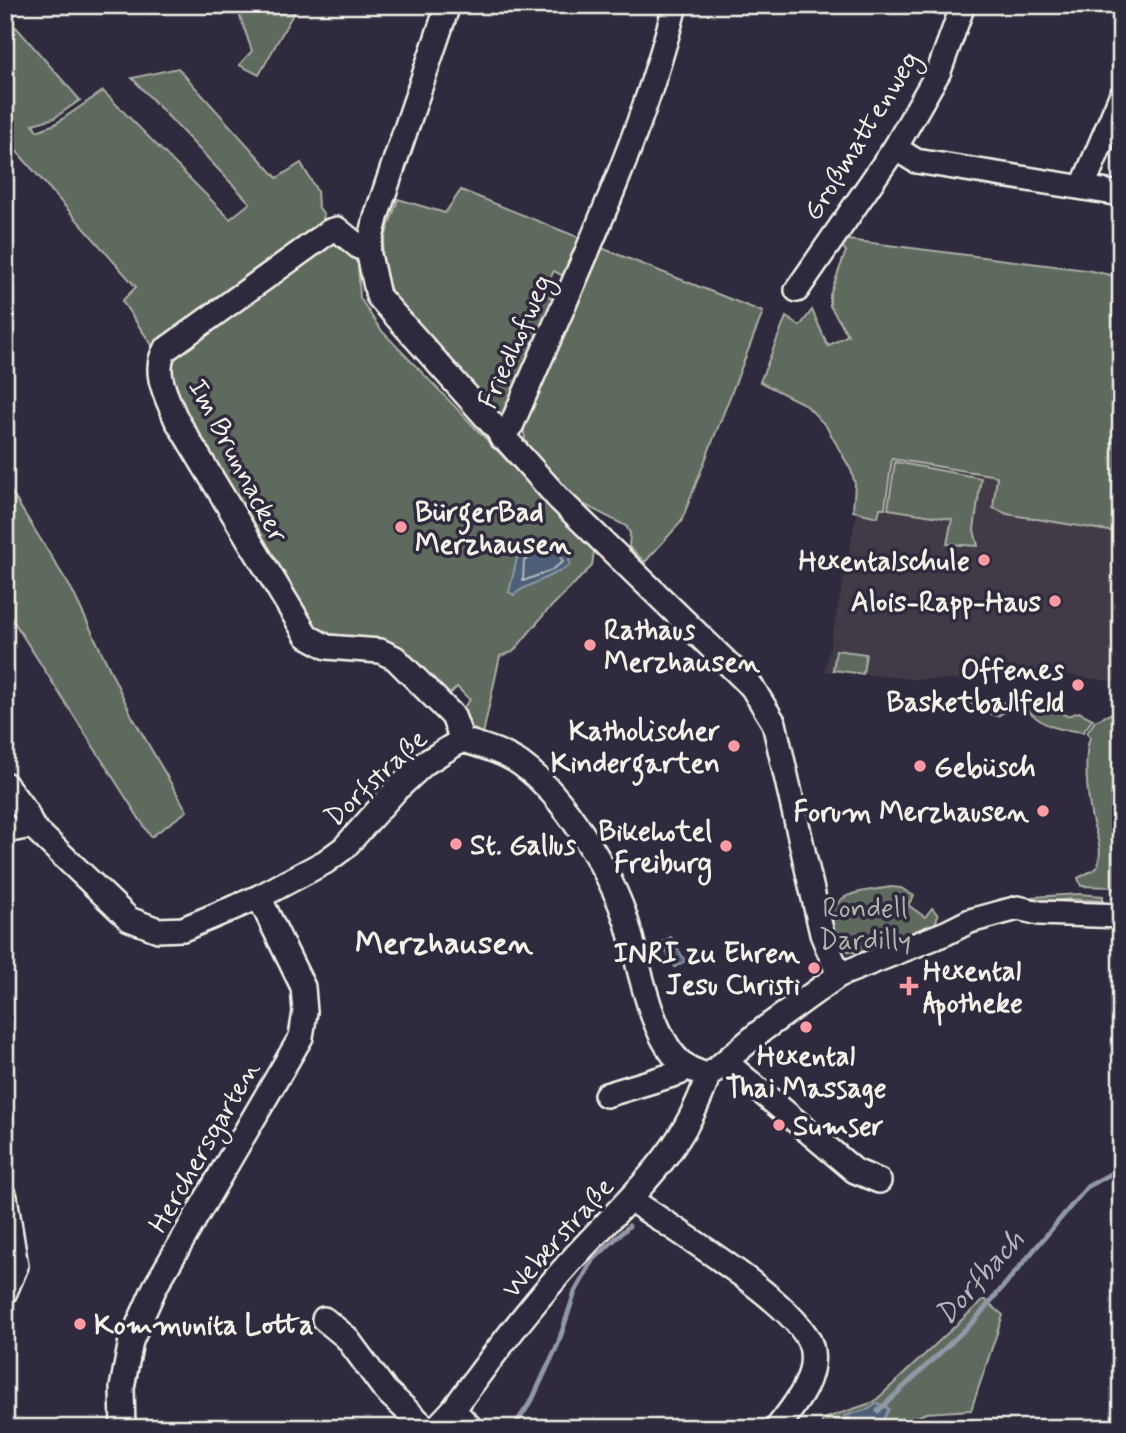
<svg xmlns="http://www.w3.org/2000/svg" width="1126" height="1433" font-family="Mynerve,sans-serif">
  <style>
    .built { fill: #433a47 }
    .green { fill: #5f6a5f; stroke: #aaaea4; stroke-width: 2 }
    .water { fill: #4d5f78; stroke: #9099a5; stroke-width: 2 }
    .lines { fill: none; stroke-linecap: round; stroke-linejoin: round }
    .shore { stroke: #b1b7bb; stroke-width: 2 }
    .stream { stroke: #9099a5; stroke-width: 5 }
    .minor-casing { stroke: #f4f1e8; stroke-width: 28 }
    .minor { stroke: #2f2a3d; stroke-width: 23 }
    .poi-dot { fill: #ff9aa2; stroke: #2f2a3d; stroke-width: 2.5 }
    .labels { text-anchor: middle; stroke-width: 7; stroke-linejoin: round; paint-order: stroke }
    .street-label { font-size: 28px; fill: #f4f1e8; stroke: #2f2a3d }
    .poi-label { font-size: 28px; font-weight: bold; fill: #f4f1e8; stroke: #2f2a3d; text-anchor: start }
    .park-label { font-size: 28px; fill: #b1b4aa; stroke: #2f2a3d }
    .water-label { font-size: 30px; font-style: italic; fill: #b1b7bb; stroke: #2f2a3d }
    .quarter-label { font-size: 32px; font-weight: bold; fill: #f4f1e8; stroke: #2f2a3d }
  </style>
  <rect width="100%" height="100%" fill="#2f2a3d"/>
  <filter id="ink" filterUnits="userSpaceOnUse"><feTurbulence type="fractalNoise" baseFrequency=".0143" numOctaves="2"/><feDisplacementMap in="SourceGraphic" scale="14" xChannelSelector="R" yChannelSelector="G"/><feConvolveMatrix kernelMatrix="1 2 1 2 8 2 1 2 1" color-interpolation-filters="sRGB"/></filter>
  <g filter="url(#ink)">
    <!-- built -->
    <path class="built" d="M892,459L997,476L1007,514L1121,533V696L1117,682L977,662L973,680L915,679L825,671L857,512L878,516L880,508H885Z"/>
    <!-- green -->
    <g class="green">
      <path d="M236,5H298L259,75L239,65L252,51Z"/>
      <path d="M16,27L80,100L54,118L33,124L37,131L55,124L103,91L230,219L250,203L132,78L178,68L277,178L301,163L317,191L318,206L324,215L321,229L329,242L343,244L358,264L360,298L380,329L594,551L592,566L546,612L513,652L500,656L483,734L472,728L460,711L470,700L457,687L447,697L337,637L315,629L190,429L168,369L122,301L136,287L5,138V47Z"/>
      <path d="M461,190L585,240L567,278L554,271L543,292L554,300L513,408L498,422C461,380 384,314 382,256C382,239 393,216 398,199L445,213Z"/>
      <path d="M840,239L1086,270L1121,277V533L1007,514L993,508L997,476L892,459L885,508H880L878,517L853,511L855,484L851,470L826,426L806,405L760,382L786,317L800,326L812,310L828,346L848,335L830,306V295L846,251L839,243Z"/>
      <path d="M599,247L763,312L681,522L645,562L629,547L630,533L626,526L579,502L526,445L523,427Z"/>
      <path d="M895,462L981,478L974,530L978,546L947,544L952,519L888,509Z"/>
      <path d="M5,482L72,590L132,716L187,811L151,837L5,608Z"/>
      <path d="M836,650L866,654L863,674L833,670Z"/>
      <path d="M1014,694L1029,696L1040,710H1054L1067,716L1079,712L1093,719L1083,732C1070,730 1056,730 1044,723C1021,710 1027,696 998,716C984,714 978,705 965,701L972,699L996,709Z"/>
      <path d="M1119,696H1121V894L1111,887L1081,886L1078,878L1097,868C1105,848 1094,833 1091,814C1087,790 1083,759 1090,737L1087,733L1095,721L1121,709Z"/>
      <path d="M890,887L901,888L914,896L908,905L925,917L932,908L938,915L935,925L863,954L848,951C832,939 823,913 842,899C852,891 877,890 890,887Z"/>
      <path d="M1079,894L1103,896V901L1070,899L1000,907V899Z"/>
      <path d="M984,1299L1003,1315L971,1410L926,1413L895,1428H820L823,1419L874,1402Z"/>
    </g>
    <!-- water -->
    <g class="water">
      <path d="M544,539L568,551L570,565C554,577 523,585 514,595L509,592L517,558Z"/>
      <path d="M671,937L685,961L675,967L661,943Z"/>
      <path d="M878,1403L889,1409L879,1428L848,1427L844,1416L869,1409Z"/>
    </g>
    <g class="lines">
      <!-- shore -->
      <path class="shore" d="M546,547L558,551L563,562L550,571L523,581L524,561Z"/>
      <!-- stream -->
      <g class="stream">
        <path d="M878,1411L975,1320L1087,1187L1121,1168"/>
        <path d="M513,1428L532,1400L558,1344L575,1292L593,1260L629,1226"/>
        <path d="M827,1428L849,1419"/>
      </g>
      <defs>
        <g id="minor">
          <path d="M448,5L377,214L368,250L378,296L559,499L752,687L774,723L822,934L839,975"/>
          <path d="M895,148L916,161L1121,194"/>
          <path d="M1083,186L1121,96"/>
          <path d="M368,250L359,247L337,229L330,231L165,350C152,372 167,397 176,419L307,636L327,647L380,651L395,658L453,716L462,740"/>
          <path d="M797,290L895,148L939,71L963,5"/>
          <path d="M501,437L512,424C569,289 640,147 675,5"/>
          <path d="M5,784L26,812L32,826L129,919L158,930L183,929L259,897L325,862L344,848L397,789L425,763L462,740C482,746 504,752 521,764C563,794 612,874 627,923C639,962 650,1039 684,1065C691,1070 701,1073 708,1076"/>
          <path d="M5,831L32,826"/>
          <path d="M727,1063L855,1171L879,1181"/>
          <path d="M708,1076L761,1031L839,975L946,933L970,921L1018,908L1039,913L1121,916"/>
          <path d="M606,1095L679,1073L685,1065"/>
          <path d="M5,1197L16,1266L5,1292"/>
          <path d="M630,1199C670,1227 799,1304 811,1346C819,1377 794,1406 777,1428"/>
          <path d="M324,1319L346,1337L385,1390L426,1428"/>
          <path d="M453,1410L471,1428"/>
          <path d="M123,1428L122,1388L131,1341L155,1287L301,1037L305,1012L303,987L259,897"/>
          <path d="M436,1428L453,1410C489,1360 528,1309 569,1263C625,1200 681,1159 708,1076"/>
        </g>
      </defs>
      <!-- minor casing -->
      <use href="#minor" class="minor-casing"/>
      <!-- minor -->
      <use href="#minor" class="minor"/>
    </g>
  </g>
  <!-- markers -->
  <g class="poi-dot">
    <circle cx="401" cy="527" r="7"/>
    <circle cx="984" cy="560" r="7"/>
    <circle cx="1055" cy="601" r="7"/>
    <circle cx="590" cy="645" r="7"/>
    <circle cx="1078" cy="685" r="7"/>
    <circle cx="734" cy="746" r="7"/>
    <circle cx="920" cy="766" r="7"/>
    <circle cx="1043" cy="811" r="7"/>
    <circle cx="456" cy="844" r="7"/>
    <circle cx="726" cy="846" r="7"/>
    <circle cx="814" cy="968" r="7"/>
    <path d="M905.5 975.5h7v7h7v7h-7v7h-7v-7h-7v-7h7z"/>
    <circle cx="806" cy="1027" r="7"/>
    <circle cx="779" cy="1125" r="7"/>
    <circle cx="80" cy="1324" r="7"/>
  </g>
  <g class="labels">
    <!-- street labels -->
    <g class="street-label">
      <text transform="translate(860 135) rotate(-58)" y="10">Großmattenweg</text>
      <text transform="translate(514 341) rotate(-66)" y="10">Friedhofweg</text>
      <text transform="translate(239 460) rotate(62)" y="10">Im Brunnacker</text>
      <text transform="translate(375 777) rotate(-43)" y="10">Dorfstraße</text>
      <text transform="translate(203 1146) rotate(-60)" y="10">Herchersgarten</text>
      <text transform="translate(557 1237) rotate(-48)" y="10">Weberstraße</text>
    </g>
    <!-- poi labels -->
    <g class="poi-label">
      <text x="415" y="521">BürgerBad<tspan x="415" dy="32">Merzhausen</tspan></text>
      <text x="970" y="570" text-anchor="end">Hexentalschule</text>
      <text x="1041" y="611" text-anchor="end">Alois-Rapp-Haus</text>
      <text x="604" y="639">Rathaus<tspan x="604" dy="32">Merzhausen</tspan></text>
      <text x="1064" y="679" text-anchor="end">Offenes<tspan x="1064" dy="32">Basketballfeld</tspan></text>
      <text x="720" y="740" text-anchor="end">Katholischer<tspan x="720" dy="32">Kindergarten</tspan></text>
      <text x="934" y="776">Gebüsch</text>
      <text x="1029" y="821" text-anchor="end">Forum Merzhausen</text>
      <text x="712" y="840" text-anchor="end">Bikehotel<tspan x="712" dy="32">Freiburg</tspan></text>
      <text x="470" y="854">St. Gallus</text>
      <text x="800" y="962" text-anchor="end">INRI zu Ehren<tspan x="800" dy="32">Jesu Christi</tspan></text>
      <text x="923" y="980">Hexental<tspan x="923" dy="32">Apotheke</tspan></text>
      <text x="806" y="1065" text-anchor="middle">Hexental<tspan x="806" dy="32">Thai Massage</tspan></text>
      <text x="793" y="1135">Sumser</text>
      <text x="94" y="1334">Kommunita Lotta</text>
    </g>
    <!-- park labels -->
    <g class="park-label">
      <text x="865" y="917">Rondell<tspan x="865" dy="32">Dardilly</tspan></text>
    </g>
    <!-- water labels -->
    <g class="water-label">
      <text transform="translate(979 1277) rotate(-48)" y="10">Dorfbach</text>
    </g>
    <!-- quarter labels -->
    <g class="quarter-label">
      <text x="444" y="953">Merzhausen</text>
    </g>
  </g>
  <!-- margin -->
  <rect width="1126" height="1433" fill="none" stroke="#2f2a3d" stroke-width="28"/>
  <rect x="14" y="14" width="1098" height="1405" fill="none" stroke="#f4f1e8" stroke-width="2.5" filter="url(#ink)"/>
</svg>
